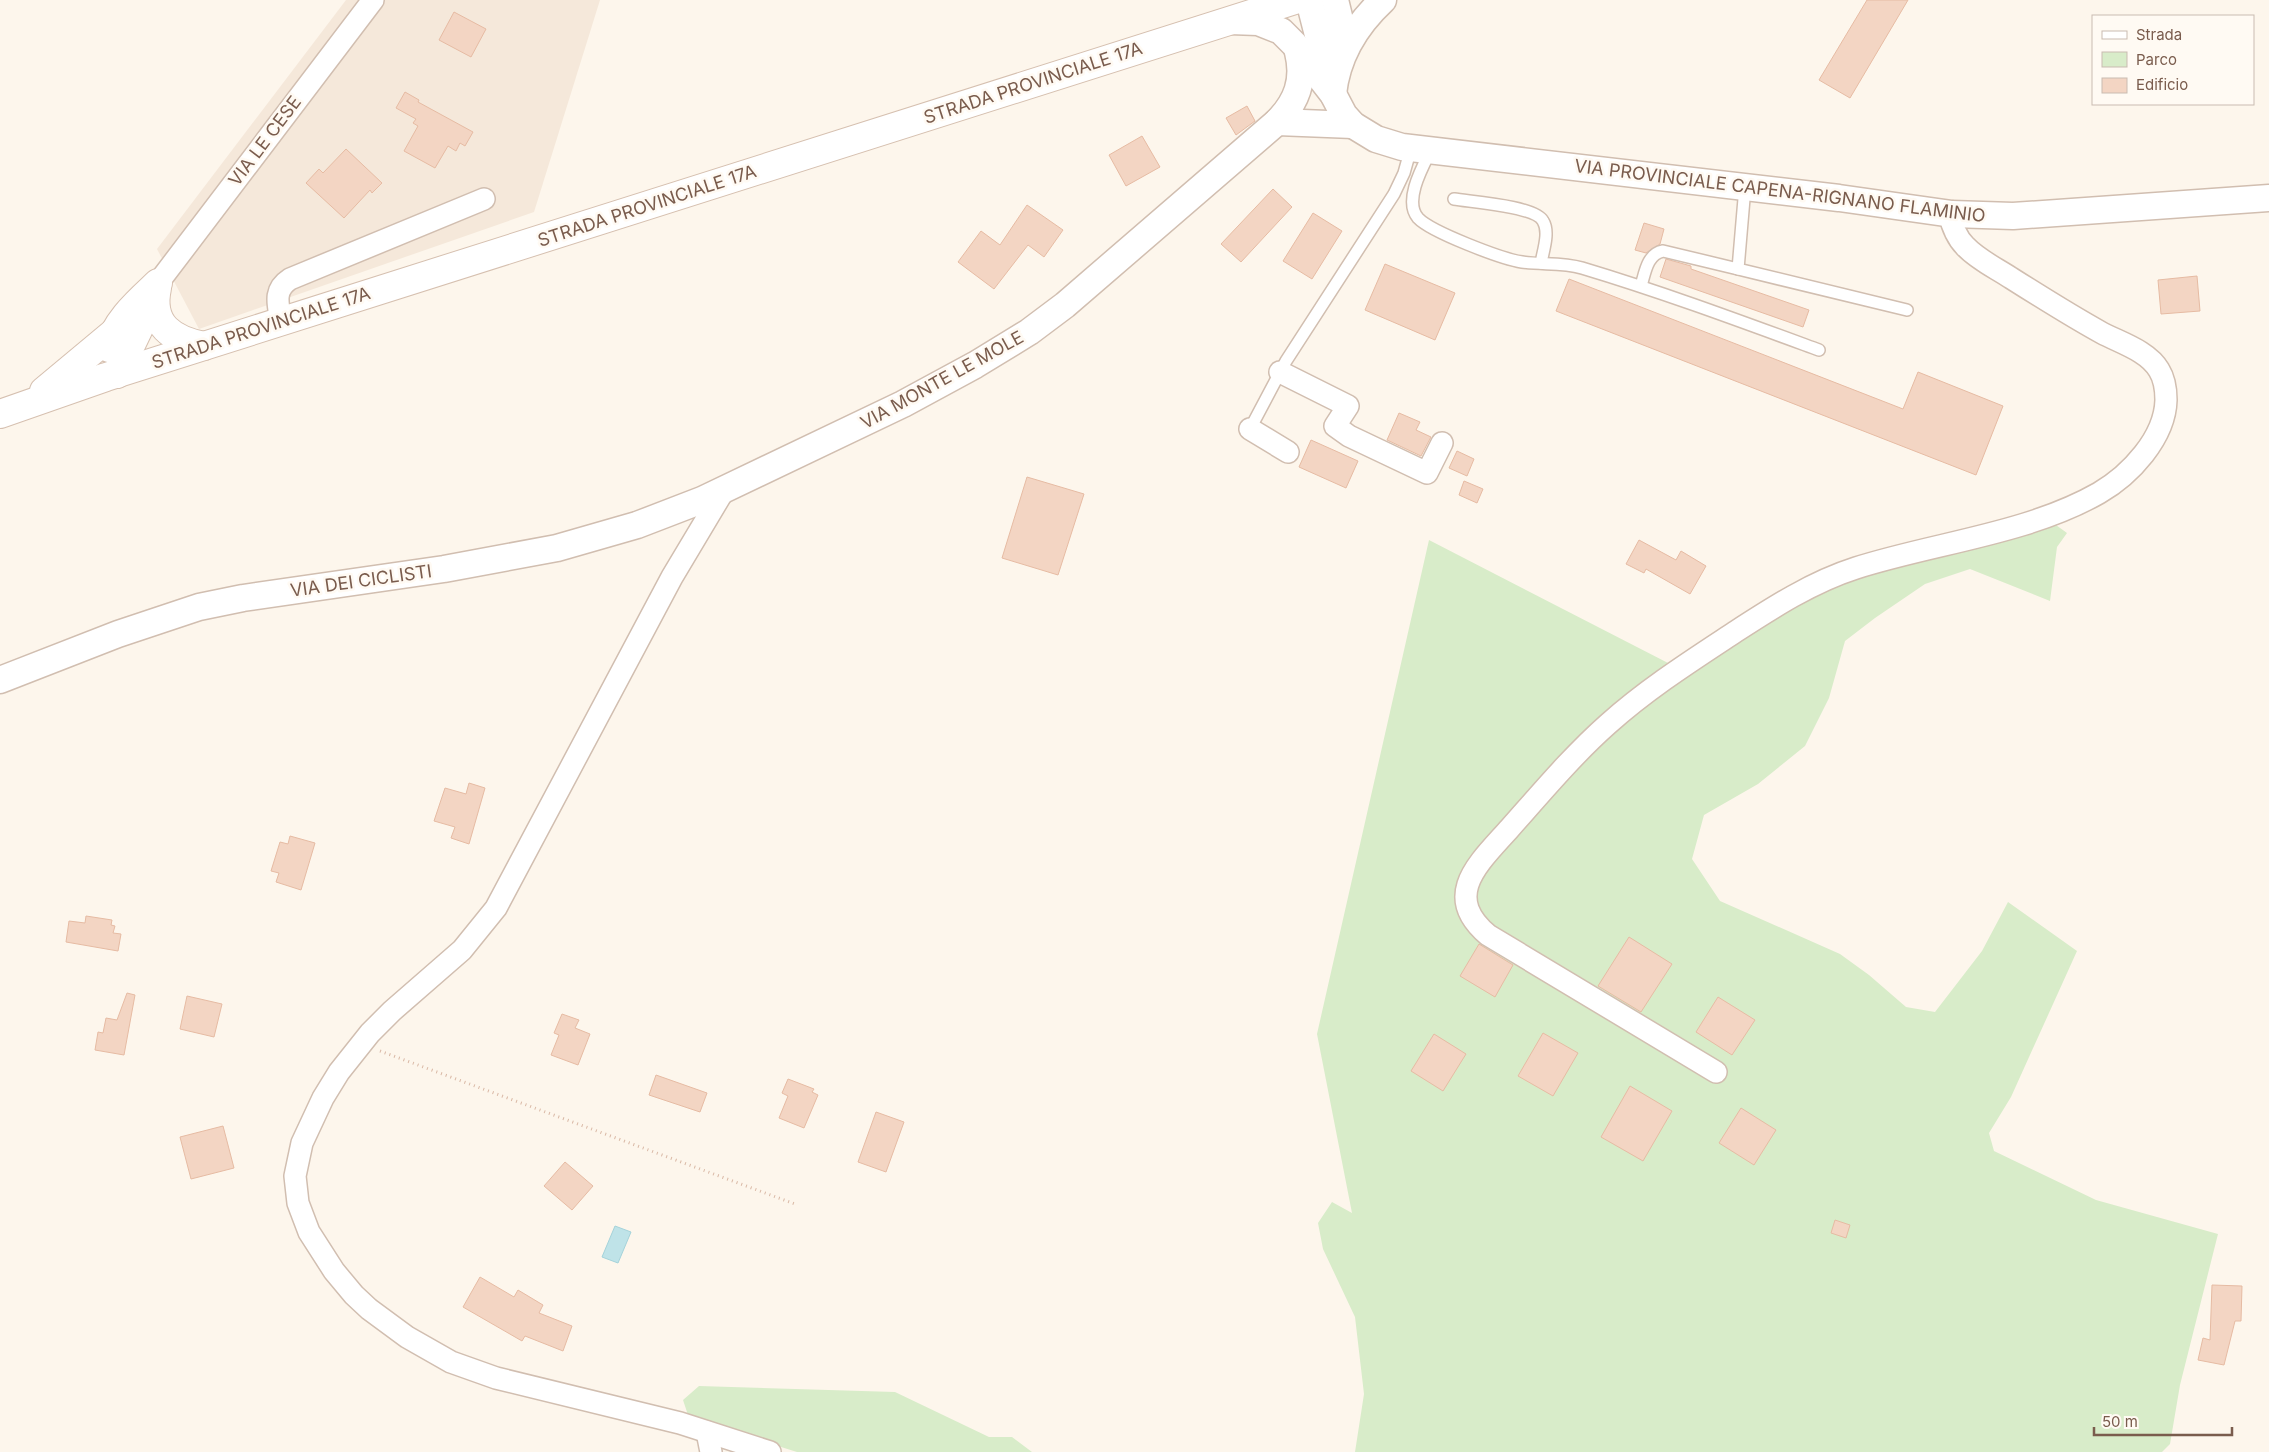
<svg xmlns="http://www.w3.org/2000/svg" width="2269" height="1452" font-family="Inter,sans-serif">
  <style>
    .residential { fill: #f5e8da }
    .green { fill: #d8ecc9 }
    .water { fill: #bfe3e8; stroke: #a5d3da }
    .building { fill: #f3d5c3; stroke: #e6bba3 }
    .lines { fill: none; stroke-linecap: round; stroke-linejoin: round }
    .service-casing { stroke: #d1beb0; stroke-width: 14 }
    .minor-casing { stroke: #d1beb0; stroke-width: 24 }
    .tertiary-casing { stroke: #d1beb0; stroke-width: 29 }
    .secondary-casing { stroke: #d6c0b0; stroke-width: 30 }
    .path { stroke: #d9b8a5; stroke-width: 3; stroke-dasharray: 1 4; stroke-linecap: butt }
    .service { stroke: #fff; stroke-width: 11 }
    .minor { stroke: #fff; stroke-width: 21 }
    .tertiary { stroke: #fff; stroke-width: 26 }
    .secondary { stroke: #fff; stroke-width: 28 }
    .labels { text-anchor: middle; stroke-width: 5; stroke-linejoin: round; paint-order: stroke }
    .street-label { font-size: 18px; fill: #7a5c4d; stroke: #fffaf3 }
  </style>
  <rect width="100%" height="100%" fill="#fdf6ec"/>
  <!-- residential -->
  <path class="residential" d="M346,0H600L534,212L199,329L157,249Z"/>
  <!-- green -->
  <g class="green">
    <path d="M2049,520L2067,533L2057,547L2050,601L1970,569L1925,584L1875,618L1845,641L1829,698L1805,746L1758,784L1704,815L1692,859L1720,901L1840,954L1869,975L1906,1007L1935,1012L1982,951L2008,902L2077,951L2011,1097L1989,1133L1994,1151L2096,1200L2218,1234L2180,1385L2170,1444L2162,1452H1355L1364,1394L1355,1317L1323,1249L1318,1223L1332,1202L1352,1213L1317,1034L1429,540L1670,664L1842,578Z"/>
    <path d="M699,1386L895,1392L989,1437H1012L1032,1452H797L695,1420L688,1415L683,1400Z"/>
  </g>
  <!-- water -->
  <path class="water" d="M615,1226L631,1232L618,1263L602,1257Z"/>
  <!-- building -->
  <g class="building">
    <path d="M1867,0H1908L1850,98L1819,80Z"/>
    <path d="M454,12L486,29L471,57L439,40Z"/>
    <path d="M405,92L419,100L418,102L473,132L465,146L460,143L456,151L448,146L435,168L404,151L418,126L413,123L416,119L396,108Z"/>
    <path d="M1247,106L1255,121L1236,135L1226,118Z"/>
    <path d="M1142,136L1160,167L1126,186L1109,155Z"/>
    <path d="M346,149L382,183L372,193L370,190L344,218L306,183L319,169L323,173Z"/>
    <path d="M1273,189L1292,207L1241,262L1221,244Z"/>
    <path d="M1027,205L1063,230L1044,257L1028,245L994,289L958,262L981,231L1000,245Z"/>
    <path d="M1313,213L1342,231L1312,279L1283,261Z"/>
    <path d="M1644,223L1664,229L1660,244L1646,253L1635,250Z"/>
    <path d="M1666,259L1691,266V269L1809,310L1803,327L1660,277Z"/>
    <path d="M1385,264L1455,293L1435,340L1365,310Z"/>
    <path d="M2197,276L2200,311L2161,314L2158,280Z"/>
    <path d="M1569,279L1903,409L1918,372L2003,406L1976,475L1556,311Z"/>
    <path d="M1399,413L1420,422L1416,430L1431,437L1421,456L1387,440Z"/>
    <path d="M1311,440L1358,461L1346,488L1299,467Z"/>
    <path d="M1457,451L1474,459L1467,476L1449,468Z"/>
    <path d="M1027,477L1084,494L1058,575L1002,558Z"/>
    <path d="M1464,481L1483,489L1477,503L1459,495Z"/>
    <path d="M1639,540L1676,560L1681,551L1706,566L1690,594L1646,569L1644,573L1626,564Z"/>
    <path d="M469,783L485,788L469,844L451,838L455,827L434,821L445,788L466,794Z"/>
    <path d="M290,836L315,843L301,890L276,882L279,873L271,871L280,842L288,844Z"/>
    <path d="M86,916L112,920L111,925L115,926L113,933L121,934L118,951L66,942L69,921L85,923Z"/>
    <path d="M1629,937L1672,964L1641,1012L1598,986Z"/>
    <path d="M1479,944L1513,965L1495,997L1460,976Z"/>
    <path d="M127,993L135,995L124,1055L95,1050L98,1032L103,1033L106,1018L117,1020Z"/>
    <path d="M187,996L222,1004L214,1037L180,1029Z"/>
    <path d="M1718,997L1755,1020L1732,1055L1696,1032Z"/>
    <path d="M562,1014L579,1020L575,1028L590,1034L578,1065L551,1055L559,1035L554,1033Z"/>
    <path d="M1543,1033L1578,1053L1553,1096L1518,1076Z"/>
    <path d="M1434,1034L1466,1054L1443,1091L1411,1071Z"/>
    <path d="M656,1075L707,1093L700,1112L649,1095Z"/>
    <path d="M788,1079L814,1089L812,1092L818,1095L804,1128L779,1118L788,1096L782,1093Z"/>
    <path d="M1630,1086L1672,1111L1643,1161L1601,1137Z"/>
    <path d="M1741,1108L1776,1130L1754,1165L1719,1143Z"/>
    <path d="M876,1112L904,1122L886,1172L858,1162Z"/>
    <path d="M223,1126L234,1168L191,1179L180,1137Z"/>
    <path d="M565,1162L593,1186L572,1210L544,1186Z"/>
    <path d="M1835,1220L1850,1225L1846,1238L1831,1233Z"/>
    <path d="M480,1277L514,1297L518,1290L543,1305L539,1313L572,1326L563,1351L525,1336L522,1341L463,1307Z"/>
    <path d="M2212,1285L2242,1286L2241,1321H2235L2224,1365L2198,1360L2203,1338L2210,1340Z"/>
  </g>
  <g class="lines">
    <defs>
      <g id="service">
        <path d="M1431,150C1423,166 1403,201 1418,218C1431,232 1502,259 1522,262C1542,265 1562,262 1582,268C1662,292 1740,321 1819,350"/>
        <path d="M1745,187L1738,269L1907,310"/>
        <path d="M1454,199C1472,202 1535,206 1543,221C1550,232 1543,251 1541,263"/>
        <path d="M1641,286C1645,273 1647,254 1663,251L1738,269"/>
        <path d="M1250,429L1286,361L1394,194L1404,173L1411,148"/>
      </g>
      <g id="minor">
        <path d="M158,283L373,0"/>
        <path d="M281,321C278,304 273,290 290,279L484,199"/>
        <path d="M1280,372L1348,406L1335,426L1349,436L1427,473L1442,443"/>
        <path d="M1250,429L1288,452"/>
        <path d="M724,490L672,577L496,908L462,950L392,1011L370,1033L339,1072L323,1098L302,1143L295,1176L298,1203L309,1232L334,1271L354,1295L369,1309L407,1337L451,1362L496,1378L680,1423L770,1452"/>
        <path d="M1716,1072L1488,935C1441,895 1479,863 1510,828C1542,792 1573,755 1608,724C1647,689 1691,661 1735,632C1772,608 1812,582 1856,568C1934,543 2027,534 2099,493C2130,475 2165,438 2166,400C2166,391 2164,378 2159,370C2148,351 2121,343 2102,333C2071,316 2041,297 2011,278C1996,268 1978,260 1965,246C1956,237 1952,226 1949,213"/>
        <path d="M707,1432L711,1452"/>
      </g>
      <g id="tertiary">
        <path d="M1309,0L1331,86"/>
        <path d="M1335,0L1346,45"/>
        <path d="M1230,21L1258,22L1281,31L1294,44L1333,94L1344,115L1353,125L1376,139L1402,147L1839,198L1952,214L2013,216L2269,198"/>
        <path d="M1333,94C1337,56 1355,26 1383,0"/>
        <path d="M1277,122L1353,125"/>
        <path d="M0,680L118,634L199,607L243,598L444,569L557,548L637,525L702,500L903,404L975,365L1029,332L1065,305L1277,122C1297,102 1305,80 1298,52"/>
      </g>
      <g id="secondary">
        <path d="M157,288C149,325 173,340 204,346"/>
        <path d="M109,348C114,322 140,300 158,283"/>
        <path d="M117,374L152,301"/>
        <path d="M44,391L116,331"/>
        <path d="M0,414L106,377L1295,0"/>
      </g>
    </defs>
    <!-- service casing -->
    <use href="#service" class="service-casing"/>
    <!-- minor casing -->
    <use href="#minor" class="minor-casing"/>
    <!-- tertiary casing -->
    <use href="#tertiary" class="tertiary-casing"/>
    <!-- secondary casing -->
    <use href="#secondary" class="secondary-casing"/>
    <!-- path -->
    <path class="path" d="M380,1051L795,1204"/>
    <!-- service -->
    <use href="#service" class="service"/>
    <!-- minor -->
    <use href="#minor" class="minor"/>
    <!-- tertiary -->
    <use href="#tertiary" class="tertiary"/>
    <!-- secondary -->
    <use href="#secondary" class="secondary"/>
  </g>
  <g class="labels">
    <!-- street labels -->
    <g class="street-label">
      <text transform="translate(1033 83) rotate(-18)" y="6">STRADA PROVINCIALE 17A</text>
      <text transform="translate(265 141) rotate(-53)" y="6">VIA LE CESE</text>
      <text transform="translate(1780 191) rotate(7)" y="6">VIA PROVINCIALE CAPENA-RIGNANO FLAMINIO</text>
      <text transform="translate(647 206) rotate(-18)" y="6">STRADA PROVINCIALE 17A</text>
      <text transform="translate(261 328) rotate(-18)" y="6">STRADA PROVINCIALE 17A</text>
      <text transform="translate(942 380) rotate(-29)" y="6">VIA MONTE LE MOLE</text>
      <text transform="translate(361 581) rotate(-8)" y="6">VIA DEI CICLISTI</text>
    </g>
  </g>
  <!-- legend -->
  <rect x="2092" y="15" width="162" height="90" fill="#fffaf3" stroke="#cabbb1"/>
  <rect x="2102" y="31" width="25" height="8" fill="#ffffff" stroke="#cabbb1"/>
  <text x="2136" y="40" font-size="15" fill="#7a5c4d">Strada</text>
  <rect x="2102" y="52" width="25" height="15" fill="#d8ecc9" stroke="#cabbb1"/>
  <text x="2136" y="65" font-size="15" fill="#7a5c4d">Parco</text>
  <rect x="2102" y="78" width="25" height="15" fill="#f3d5c3" stroke="#cabbb1"/>
  <text x="2136" y="90" font-size="15" fill="#7a5c4d">Edificio</text>
  <!-- scale -->
  <path d="M2094 1427v8h138v-8" fill="none" stroke="#7a5c4d" stroke-width="2.5"/>
  <text x="2102" y="1427" font-size="15" fill="#7a5c4d" stroke="#fffaf3" stroke-width="4" paint-order="stroke">50 m</text>
</svg>
